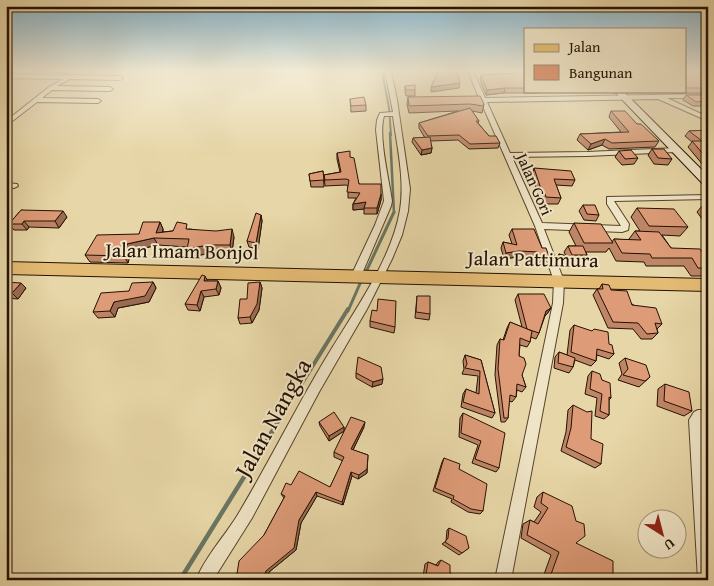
<svg xmlns="http://www.w3.org/2000/svg" width="714" height="586" font-family="'Gentium Book Plus',serif">
  <style>
    .lines { fill: none; stroke-linecap: round; stroke-linejoin: round }
    .stream-far4 { stroke: #697664; stroke-width: 2 }
    .stream-far3 { stroke: #697664; stroke-width: 2.5 }
    .stream-far2 { stroke: #697664; stroke-width: 3 }
    .stream-far1 { stroke: #697664; stroke-width: 4 }
    .stream { stroke: #697664; stroke-width: 4.5 }
    .minor-casing { stroke: #56432b; stroke-width: 2 }
    .secondary-casing { stroke: #251202; stroke-width: 2 }
    .primary-casing { stroke: #251202; stroke-width: 2 }
    .minor { fill: #efe4c6; fill-rule: evenodd }
    .secondary { fill: #efe4c6; fill-rule: evenodd }
    .primary { fill: #e4bb74; fill-rule: evenodd }
    .wall { fill: #be8566; stroke: #251202 }
    .shaded-wall { fill: #9b6c53; stroke: #251202 }
    .building { fill: #dd9b77; stroke: #251202 }
    .labels { text-anchor: middle; stroke-width: 4; stroke-linejoin: round; paint-order: stroke }
    .far-street-label { font-size: 16px; fill: #251202; stroke: #efe4c6 }
    .street-label { font-size: 20px; fill: #251202; stroke: #efe4c6 }
    .near-street-label { font-size: 24px; fill: #251202; stroke: #efe4c6 }
  </style>
  <rect width="100%" height="100%" fill="#e7d6a7"/>
  <filter id="stains"><feTurbulence type="fractalNoise" baseFrequency=".004" numOctaves="4"/><feColorMatrix values="0 0 0 0 .2 0 0 0 0 .09 0 0 0 0 .02 0 0 0 .5 -.17"/></filter>
  <radialGradient id="worn" r=".72"><stop offset=".6" stop-color="#630" stop-opacity="0"/><stop offset="1" stop-color="#630" stop-opacity=".3"/></radialGradient>
  <g class="lines">
    <!-- stream-far4 -->
    <path class="stream-far4" d="M382,71L389,108L391,135"/>
    <!-- stream-far3 -->
    <path class="stream-far3" d="M390,133L394,213"/>
    <!-- stream-far2 -->
    <g class="stream-far2">
      <path d="M365,274L394,212"/>
      <path d="M348,311L362,279"/>
    </g>
    <!-- stream-far1 -->
    <path class="stream-far1" d="M271,433L348,309"/>
    <!-- stream -->
    <path class="stream" d="M180,580L272,432"/>
    <defs>
      <g id="minor">
        <path d="M385,71H391L397,100L410,189L408,211L402,235L392,259L367,309L319,392L252,518L213,580H196C205,557 224,537 237,516C266,468 291,417 320,368C347,321 391,264 400,210C405,179 397,147 393,116H384C378,136 389,179 392,201L391,206L361,276L356,280L353,279L351,276L375,225L384,201L376,130L377,120L380,113L393,112Z"/>
        <path d="M468,71H473L485,98L708,94V98H667L708,117V121L658,99L487,102L510,153L587,152L676,148L679,150L676,152L587,156L512,157L542,223L621,226L607,204V197L708,195V199L614,201L629,224L628,230L622,232L544,229L564,281L563,303L511,580H495L553,303L554,281L535,226L481,102L473,100L479,98Z"/>
        <path d="M6,74L120,76L123,78L120,80L70,79L57,86L110,87L113,89L110,91L52,90L42,98L98,99L101,101L98,103L37,102L6,126V121L49,87L63,79L6,78Z"/>
        <path d="M6,183L17,184L18,186L14,188L6,187Z"/>
        <path d="M698,410H708V422H702L708,501V580H698L689,420L694,412Z"/>
      </g>
      <path id="secondary" d="M614,91H623L708,176V186L704,185Z"/>
      <path id="primary" d="M6,262L708,279V291L6,274Z"/>
    </defs>
    <!-- minor casing -->
    <use href="#minor" class="minor-casing"/>
    <!-- secondary casing -->
    <use href="#secondary" class="secondary-casing"/>
    <!-- primary casing -->
    <use href="#primary" class="primary-casing"/>
    <!-- minor -->
    <use href="#minor" class="minor"/>
    <!-- secondary -->
    <use href="#secondary" class="secondary"/>
    <!-- primary -->
    <use href="#primary" class="primary"/>
  </g>
  <!-- wall -->
  <g class="wall">
    <path d="M32,71H69L67,73Z"/>
    <path d="M685,71H708V93H675L674,91H685Z"/>
    <path d="M525,73V91H538L537,93H504L486,95L480,80L481,75Z"/>
    <path d="M405,86L415,90V96H406L405,91Z"/>
    <path d="M686,95H708V106H693L683,100Z"/>
    <path d="M408,97L484,104L482,113L472,111L479,121L478,123L489,136L500,143L498,148L469,149L458,140L430,141L432,148L431,153L421,155L412,142L413,138H425L419,128V123L458,111L409,113L407,104Z"/>
    <path d="M350,99L366,105V111L351,112Z"/>
    <path d="M611,111L637,124L659,141L655,147L609,149L602,145L588,150L577,140L580,134L621,132L609,117Z"/>
    <path d="M708,130V171L688,147L692,142L685,136L689,131Z"/>
    <path d="M652,149L672,159L668,165L654,164L648,155Z"/>
    <path d="M619,151L638,158L634,164L622,165L615,157Z"/>
    <path d="M337,153L350,157L359,184L381,194V200L377,214H364V209L353,210V204L356,198H348V186L346,185L325,186L324,175L340,172L337,159Z"/>
    <path d="M534,168L575,180L572,186L556,185L561,198L558,204H544L541,195H538L532,175Z"/>
    <path d="M323,171L324,187H311L309,174Z"/>
    <path d="M583,205L599,215L596,221L584,220L579,211Z"/>
    <path d="M702,206L708,207V227L697,212Z"/>
    <path d="M637,208L688,227L680,236L662,235L671,248L708,260V275L706,276H691L684,266H646L644,262L616,261L609,248L606,252H586L587,255L584,261H569L570,264L569,268L560,266L557,257L559,254L566,256L564,252L568,246H576L569,232L574,223L612,242L614,239L630,240L629,239L635,231H640L631,217Z"/>
    <path d="M21,210L67,217L59,228L29,227L27,230H14L9,224Z"/>
    <path d="M261,215L262,221L258,249L249,247L247,241Z"/>
    <path d="M160,222L163,229V232L190,229L234,237L232,252L211,253L190,257L187,249V247L158,245L131,251L128,263L90,262L85,255L139,234Z"/>
    <path d="M512,229L542,248L549,256L546,262L536,263L535,257H517L504,259L501,248L503,242L512,244L509,235Z"/>
    <path d="M708,236V247L703,241Z"/>
    <path d="M208,281H218L221,288L219,295L204,297L200,311L188,310L185,304Z"/>
    <path d="M6,282L26,288L18,299L6,298Z"/>
    <path d="M153,282L156,288L149,302L118,308L115,317L98,318L93,312L129,291Z"/>
    <path d="M260,282L262,288L259,310L252,323L240,324L238,318L247,299Z"/>
    <path d="M602,284L662,324L657,329L658,333L652,339H641L633,329L608,328L593,295L597,289H599Z"/>
    <path d="M518,294L551,308L547,314L545,316L539,333L536,339L531,337L530,342L527,347L520,345L519,356L522,375L526,387L522,392L517,390L516,397L512,402L509,401L508,418L505,422H501L495,375L497,345L500,339L503,340L507,328L510,322L522,327L515,300Z"/>
    <path d="M417,296L430,314L429,320L415,318Z"/>
    <path d="M377,311L395,327L394,333L370,327V321Z"/>
    <path d="M574,325L609,344L614,354L609,359L597,355L596,361L591,366L575,360L573,367L569,373L554,368L555,357L559,352L567,355L570,330Z"/>
    <path d="M465,355L481,360L495,413L492,418L461,407L463,394L466,389L476,393L478,376L462,374L464,369L463,361Z"/>
    <path d="M625,358L650,377L639,387L618,380L622,374L619,363Z"/>
    <path d="M592,371L602,380L611,398L609,400V415L604,419L595,416L597,398L585,394L588,376Z"/>
    <path d="M356,373L382,384L372,387L356,378Z"/>
    <path d="M665,384L692,411L684,416L657,406L658,389Z"/>
    <path d="M573,405L591,439L601,464L595,468L561,451L566,432L568,410Z"/>
    <path d="M463,413L499,468L496,472L472,463L478,445L459,437L460,418Z"/>
    <path d="M319,422L344,427V431L329,441L320,426Z"/>
    <path d="M364,427L353,450L368,455L367,473L358,479L352,476L343,505L317,496L301,523L296,550L269,572L267,580H230L237,574L264,535L284,498L281,494L291,485L330,487L343,461L334,457V452Z"/>
    <path d="M444,458L459,469L483,511L480,514L468,512L451,502L452,499L433,491L442,462Z"/>
    <path d="M543,492L576,543L613,580H542L551,555L521,538L523,524L530,520L534,522L541,512L534,507L537,497Z"/>
    <path d="M449,528L469,548L459,555L442,544L446,541L447,530Z"/>
    <path d="M441,560L450,573L459,580H420L423,577L425,564L428,562L436,565L438,562Z"/>
  </g>
  <!-- shaded-wall -->
  <g class="shaded-wall">
    <path d="M460,83L459,88L431,92V87Z"/>
    <path d="M505,88L504,93L486,95L487,90Z"/>
    <path d="M605,139L602,145L588,150L591,144Z"/>
    <path d="M432,148L431,153L421,155L422,150Z"/>
    <path d="M381,194V200L377,214V208Z"/>
    <path d="M366,202L364,209L353,210V204Z"/>
    <path d="M63,211L67,217L59,228L55,221Z"/>
    <path d="M261,215L262,221L258,249L256,243Z"/>
    <path d="M24,221L29,227L27,230L22,224Z"/>
    <path d="M160,222L163,229L161,238L156,233Z"/>
    <path d="M232,229L234,237L232,252L230,245Z"/>
    <path d="M154,238L158,245L131,251L128,263L124,256L127,244Z"/>
    <path d="M208,245L211,253L190,257L187,249Z"/>
    <path d="M519,251L517,257L504,259L506,253Z"/>
    <path d="M205,276L208,282L204,281Z"/>
    <path d="M218,281L221,288L219,295L216,289Z"/>
    <path d="M153,282L156,288L149,302L118,308L115,317L110,311L114,302Z"/>
    <path d="M260,282L262,288L259,310L252,323L250,317Z"/>
    <path d="M21,283L26,288L18,299L12,293Z"/>
    <path d="M201,291L204,297L200,311L197,305Z"/>
    <path d="M551,308L547,314L542,317L546,311Z"/>
    <path d="M383,379L382,384L372,387L373,382Z"/>
    <path d="M365,422L364,427L351,454V449Z"/>
    <path d="M344,427V431L329,441V436Z"/>
    <path d="M367,469V473L358,479L359,475Z"/>
    <path d="M351,472L352,476L343,505L342,502Z"/>
    <path d="M316,492L317,496L301,523L296,550L269,572L267,580H263L266,571L299,520Z"/>
  </g>
  <!-- building -->
  <g class="building">
    <path d="M438,71H456L460,83L431,87Z"/>
    <rect x="685" y="71" width="23" height="17"/>
    <path d="M525,73V88H505L487,90L481,75Z"/>
    <path d="M415,85V90H406L405,86Z"/>
    <path d="M686,95H708V101L696,102Z"/>
    <path d="M480,96L484,104L483,106L470,104L409,106L408,97Z"/>
    <path d="M364,97L366,105L351,106L350,99Z"/>
    <path d="M470,108L479,121H476L489,136H496L500,143L470,144L459,135L428,136L419,123Z"/>
    <path d="M611,111H625L637,124H641L659,141L612,143L605,139L591,144L580,134L629,132Z"/>
    <path d="M708,130V160L692,141H702L689,131Z"/>
    <path d="M430,137L432,148L422,150L413,138Z"/>
    <path d="M652,149H664L672,159L658,158Z"/>
    <path d="M631,150L638,158L625,159L619,151Z"/>
    <path d="M350,151V157L354,158L359,184H381V194L377,208H364L366,202L353,204L360,193L347,192L349,180L346,179L325,180L324,175L341,172L337,153Z"/>
    <path d="M534,168L571,171L575,180L554,179L561,198L546,197L543,189H541Z"/>
    <path d="M323,171L324,180L310,181L309,174Z"/>
    <path d="M583,205H595L599,215L587,214Z"/>
    <path d="M702,206L708,207V213Z"/>
    <path d="M637,208L674,209L688,227L649,226Z"/>
    <path d="M21,210L63,211L55,221H24L22,224H9Z"/>
    <path d="M256,213L261,215L256,243L247,241Z"/>
    <path d="M143,222H160L156,233L173,231L177,222L187,224L186,229L216,231L232,229L230,245H208L187,249L189,239L154,238L127,244L124,256L85,255L97,235L139,234Z"/>
    <path d="M574,223L601,224L613,243H584Z"/>
    <path d="M512,229H534L542,248H546L549,256L539,257L538,252L519,251L506,253L503,242L517,245Z"/>
    <path d="M635,231L659,232L671,248L700,249L708,260V268H698L692,258H652L650,254L622,253L614,239L641,240Z"/>
    <path d="M568,246H583L587,255H572Z"/>
    <path d="M559,254L567,256L570,264L562,263Z"/>
    <path d="M202,275L205,276L204,281H218L216,289L201,291L197,305L185,304Z"/>
    <path d="M6,282L21,283L12,293H6Z"/>
    <path d="M153,282L145,296L114,302L110,311L93,312L101,293L129,291L132,283Z"/>
    <path d="M260,282L257,304L250,317L238,318L240,299H247L248,283Z"/>
    <path d="M602,284L609,285L611,290L627,291L632,305L656,308L662,324L655,323L658,333L647,334L638,323L613,322L597,289H603Z"/>
    <path d="M518,294H544L551,308L546,311L539,333L527,329Z"/>
    <path d="M417,296H430V314L416,312Z"/>
    <path d="M378,299L396,301L395,327L370,321L372,310L377,311Z"/>
    <path d="M510,322L532,331L530,342L520,338L519,356L524,358L526,364L522,375L526,387L517,384L516,397L510,395L508,418H504L498,369L500,339L504,340Z"/>
    <path d="M574,325L592,331L594,329L608,332L609,344L612,345L614,354L597,349L596,361L571,352Z"/>
    <path d="M559,352L575,358L573,367L558,363Z"/>
    <path d="M465,355L481,360L495,413L463,402L466,389L479,394L480,371L465,368L467,364Z"/>
    <path d="M358,357L381,367L383,379L373,382L356,373Z"/>
    <path d="M625,358L646,365L650,377L645,381L623,375L628,369Z"/>
    <path d="M592,371L600,374L602,380L610,383L611,398L609,397V415L600,411L602,394L590,389Z"/>
    <path d="M665,384L689,392L692,411L664,401Z"/>
    <path d="M573,405L587,412L592,411L591,439L603,444L601,464L566,447L571,428Z"/>
    <path d="M334,412L344,427L329,436L319,422Z"/>
    <path d="M463,413L505,433L499,468L475,459L481,441L461,433Z"/>
    <path d="M351,417L365,422L351,449L368,455L367,469L359,475L351,472L342,502L316,492L299,520L294,548L266,571L263,580H230L237,574L239,561L264,535L285,496L281,494L286,483L291,485L299,471L330,487L344,457L334,452Z"/>
    <path d="M444,458L460,464L459,469L487,484L483,511L471,509L453,499L454,496L435,488Z"/>
    <path d="M543,492L572,506L576,521L584,524L585,536L576,543L613,561V580H611L605,577V580H549L559,552L527,535L530,520L538,524L548,508L541,503Z"/>
    <path d="M449,528L466,536L469,548L462,553L445,542L448,538Z"/>
    <path d="M441,560L450,565V573L459,579V580H421L426,575L428,562L438,566Z"/>
  </g>
  <!-- sky -->
  <linearGradient id="sky" x2="0" y2="1"><stop stop-color="#87b6ce"/><stop offset="0.46" stop-color="#f4edd7"/><stop offset="1" stop-color="#f4edd7" stop-opacity="0"/></linearGradient>
  <rect width="714" height="154" fill="url(#sky)"/>
  <g class="labels">
    <!-- far-street labels -->
    <g class="far-street-label">
      <text transform="translate(535 184) rotate(66)" y="6">Jalan Gori</text>
    </g>
    <!-- street labels -->
    <g class="street-label">
      <text transform="translate(182 251) rotate(1)" y="7">Jalan Imam Bonjol</text>
      <text transform="translate(533 259) rotate(1)" y="7">Jalan Pattimura</text>
    </g>
    <!-- near-street labels -->
    <g class="near-street-label">
      <text transform="translate(273 418) rotate(-61)" y="8">Jalan Nangka</text>
    </g>
  </g>
  <!-- margin -->
  <rect width="714" height="586" fill="none" stroke="#e7d6a7" stroke-width="25"/>
  <rect x="8" y="8" width="699" height="571" fill="none" stroke="#251202" stroke-width="2.5"/>
  <rect x="12" y="12" width="689" height="561" fill="none" stroke="#251202"/>
  <!-- legend -->
  <rect x="524" y="28" width="162" height="65" fill="#efe4c6" stroke="#9e9078"/>
  <rect x="534" y="44" width="25" height="8" fill="#e4bb74" stroke="#9e9078"/>
  <text x="569" y="52" font-size="15" fill="#251202">Jalan</text>
  <rect x="534" y="65" width="25" height="15" fill="#dd9b77" stroke="#9e9078"/>
  <text x="569" y="78" font-size="15" fill="#251202">Bangunan</text>
  <!-- north arrow -->
  <g transform="translate(662 534) rotate(144)"><circle r="24" fill="#efe4c6" stroke="#9e9078"/>
  <path d="M0-4L9 19L0 12L-9 19Z" fill="#8f2418"/>
  <text y="-8" font-size="14" font-weight="bold" text-anchor="middle" fill="#251202">U</text>
  </g>
  <rect width="100%" height="100%" filter="url(#stains)"/>
  <rect width="100%" height="100%" fill="url(#worn)"/>
</svg>
